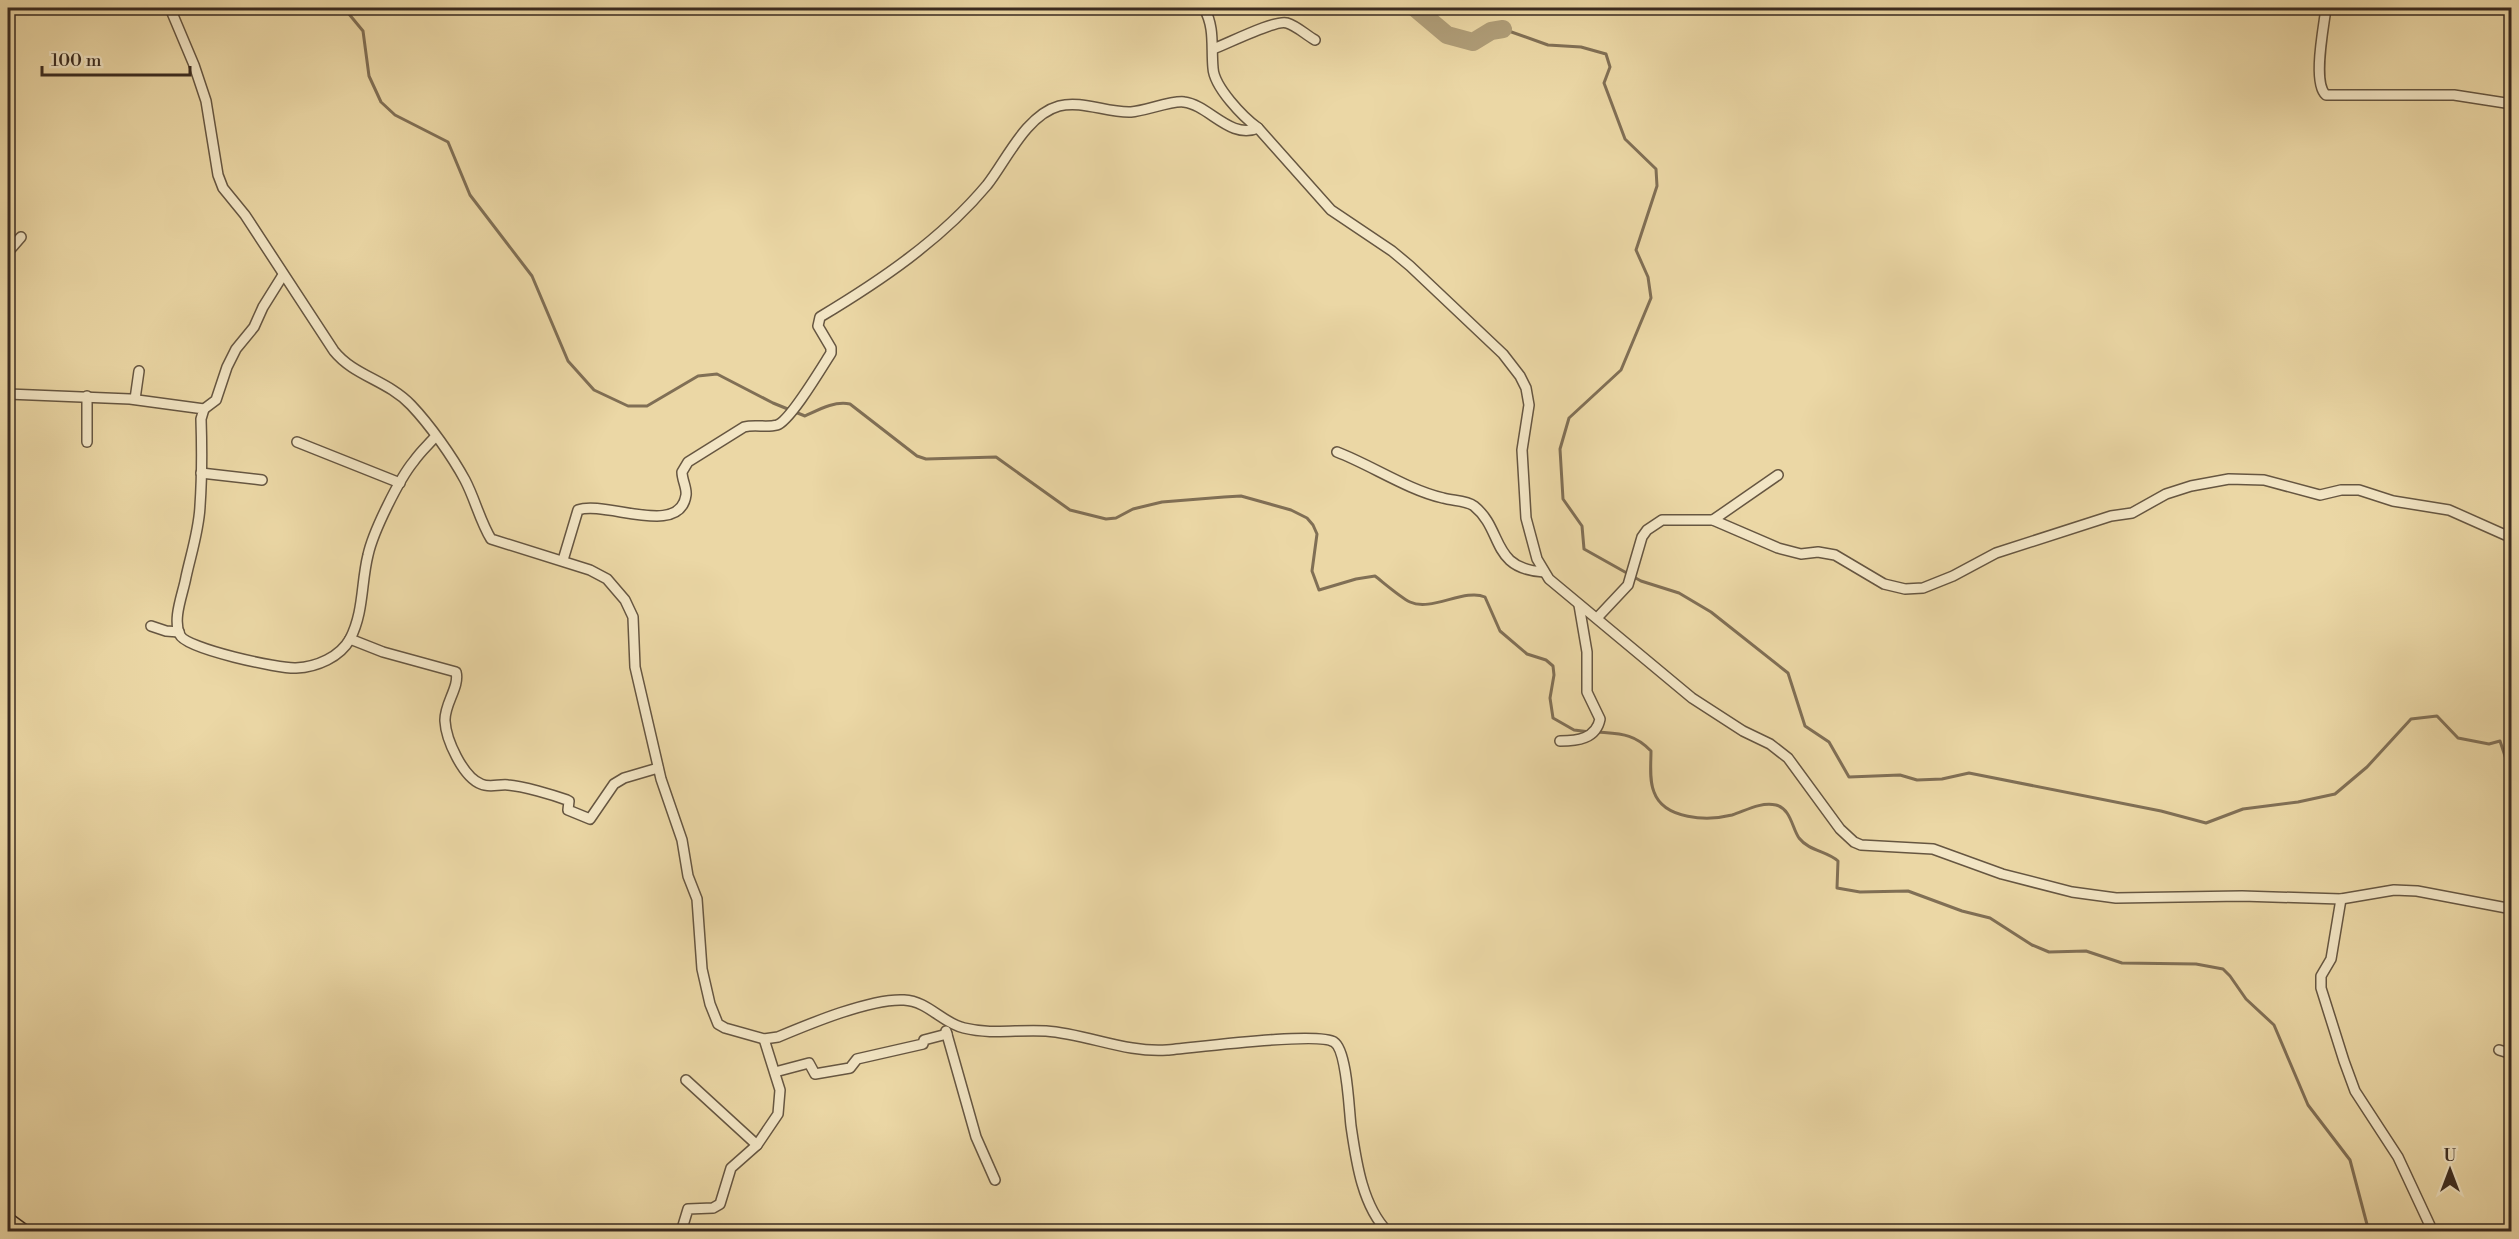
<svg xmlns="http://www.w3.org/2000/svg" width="2519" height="1239" font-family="'Libre Bodoni',serif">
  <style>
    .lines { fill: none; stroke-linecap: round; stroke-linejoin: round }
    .stream { stroke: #806f55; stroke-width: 3 }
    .river { stroke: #af9d78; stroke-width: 18 }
    .street-casing { stroke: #665641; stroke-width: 12 }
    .primary-casing { stroke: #3a2b20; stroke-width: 18 }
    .street { stroke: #f2e5c4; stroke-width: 9 }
    .primary { stroke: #ebd7a5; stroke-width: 15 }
  </style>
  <rect width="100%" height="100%" fill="#ebd7a5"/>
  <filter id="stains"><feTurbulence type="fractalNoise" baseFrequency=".00333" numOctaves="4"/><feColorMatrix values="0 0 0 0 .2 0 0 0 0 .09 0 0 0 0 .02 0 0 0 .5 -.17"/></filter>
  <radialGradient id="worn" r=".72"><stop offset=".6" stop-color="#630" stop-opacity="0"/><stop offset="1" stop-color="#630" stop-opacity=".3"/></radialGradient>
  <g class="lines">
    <!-- stream -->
    <g class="stream">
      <path d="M344,8L363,31L369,76L381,102L395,115L448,142L470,195L532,276L568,361L594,390L628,406H647L698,376L717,374L773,403L805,416C820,409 834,401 850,404L917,456L926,459L996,457L1070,510L1106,519L1116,518L1133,509L1162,502L1224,497L1241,496L1291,510L1307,518L1313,525L1317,534L1312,571L1319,590L1356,579L1375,576C1384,583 1400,597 1410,602C1431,612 1465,588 1485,597L1500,631L1527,654L1546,660L1553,666L1554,675L1550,698L1553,718L1574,730L1590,732"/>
      <path d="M1503,29L1548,45L1581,47L1606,54L1610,67L1604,83L1625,139L1656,169L1657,186L1636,250L1648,277L1651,298L1621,370L1569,418L1560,449L1563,499L1582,526L1584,549L1641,581L1679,593L1711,612L1788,673L1805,726L1829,742L1849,777L1900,775L1917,780L1942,779L1969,773L2161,811L2206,823L2243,809L2298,802L2335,794L2367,767L2411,719L2437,716L2458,738L2489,744L2500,741L2512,777"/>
      <path d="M1597,732C1620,734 1634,733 1651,751C1651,764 1649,780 1654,792C1664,820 1708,821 1732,815C1747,810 1760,802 1776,805C1791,809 1792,828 1799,838C1809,851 1827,851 1838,861L1837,888L1860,892L1908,891L1962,911L1990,918L2032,945L2049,952L2086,951L2122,963L2196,964L2223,969L2230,976L2246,999L2274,1025L2308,1105L2350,1160L2369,1232"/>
    </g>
    <!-- river -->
    <path class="river" d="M1415,8L1447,35L1473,42L1491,31L1503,29"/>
    <defs>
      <g id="street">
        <path d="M170,8L194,65L206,101L218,175L223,188L245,215L334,351C354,376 387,380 411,405C430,425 452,456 465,480C475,499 480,521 491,539L590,570L607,579L625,600L633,617L635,667L661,779L682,840L688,876L697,899L702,969L710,1004L718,1024L725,1028L764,1039L778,1037C809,1024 871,998 904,1000C928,1001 942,1023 964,1028C992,1035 1019,1029 1046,1031C1087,1034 1126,1053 1167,1050C1193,1048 1318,1031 1334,1042C1347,1050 1349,1110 1351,1126C1356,1160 1362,1206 1388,1232"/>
        <path d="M1204,8C1215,28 1211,46 1213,68C1214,87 1243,117 1258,128L1331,210L1392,251L1410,266L1503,354L1520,376L1526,388L1529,405L1522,450L1526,518L1537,559L1549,579L1692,698L1743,731L1770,744L1788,758L1840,829L1854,842L1861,845L1933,849L2002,874L2072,892L2116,898L2242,896L2341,899L2394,890L2417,891L2512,909"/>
        <path d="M2326,8C2324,26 2312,83 2326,95H2454L2512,104"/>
        <path d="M1213,49C1227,44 1276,19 1287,23C1297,26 1306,35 1315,40"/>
        <path d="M8,252L21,237"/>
        <path d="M8,394L130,399L204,409L201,419C202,448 202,477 200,506C199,530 191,554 186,577C183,594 172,619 180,635C186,649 280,669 296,668C317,667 340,657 350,639C364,612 361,583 368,555C373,532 399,479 414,461C420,452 428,445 435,437"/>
        <path d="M135,399L139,371"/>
        <path d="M204,409L216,400L227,367L236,349L254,327L263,307L283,275"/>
        <path d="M87,442V396"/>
        <path d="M297,442L400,483"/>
        <path d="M1337,452C1371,465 1408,490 1443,498C1453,501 1466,500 1474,506C1504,530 1490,569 1544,572"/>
        <path d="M201,473L262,480"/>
        <path d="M1713,520L1778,475"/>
        <path d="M563,560L578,510C605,500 680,538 686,495C687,488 682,480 682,472L688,462L744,427C755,424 766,428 777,425C790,421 822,367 831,353V348L818,326L820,317C880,281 941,240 987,185C1006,161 1026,115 1059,106C1082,100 1107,113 1131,112C1145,111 1173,100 1184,102C1209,105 1230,140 1258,128"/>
        <path d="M1597,618L1628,585L1642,537L1647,530L1662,520H1713L1778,548L1801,554L1818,552L1835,555L1884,584L1905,589L1923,588L1953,576L1996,553L2111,516L2132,513L2166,494L2191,486L2229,479L2264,480L2320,495L2341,490H2359L2393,501L2449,510L2512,538"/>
        <path d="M151,626L166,631L179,632"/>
        <path d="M350,639L383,652L456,672C460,687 444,704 445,721C446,740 463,777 481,784C489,788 499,784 508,785C523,786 553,795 567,800L569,801L568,810L590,819L614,784L624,778L658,768"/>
        <path d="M1560,741C1577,741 1596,739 1600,719L1587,692V652L1579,605"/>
        <path d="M2341,899L2331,959L2321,976V988L2344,1061L2355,1091L2398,1157L2433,1232"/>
        <path d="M946,1031L976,1137L995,1180"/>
        <path d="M2499,1050L2512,1054"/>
        <path d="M775,1072L809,1063L815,1074L850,1068L857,1059L923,1044L924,1040L947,1034"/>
        <path d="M686,1080L757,1145"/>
        <path d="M681,1232L688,1209L713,1208L720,1204L731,1168L757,1145L778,1114L780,1090L764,1039"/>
      </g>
      <path id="primary" d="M8,1221L23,1232"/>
    </defs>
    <!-- street casing -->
    <use href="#street" class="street-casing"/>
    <!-- primary casing -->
    <use href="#primary" class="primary-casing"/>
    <!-- street -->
    <use href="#street" class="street"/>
    <!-- primary -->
    <use href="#primary" class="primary"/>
  </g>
  <!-- margin -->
  <rect width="2519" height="1239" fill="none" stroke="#ebd7a5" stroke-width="30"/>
  <rect x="9" y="9" width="2501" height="1221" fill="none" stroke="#3a2b20" stroke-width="3"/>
  <rect x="15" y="15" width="2489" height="1209" fill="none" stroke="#3a2b20" stroke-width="1.5"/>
  <!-- north arrow -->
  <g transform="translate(2450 1170)" stroke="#f2e5c4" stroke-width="4.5" paint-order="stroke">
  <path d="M0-4.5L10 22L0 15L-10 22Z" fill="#3a2b20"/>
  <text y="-9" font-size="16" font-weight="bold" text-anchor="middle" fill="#3a2b20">U</text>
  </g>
  <!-- scale -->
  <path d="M42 66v9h148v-9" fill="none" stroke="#3a2b20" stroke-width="3"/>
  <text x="51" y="66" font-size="18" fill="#3a2b20" stroke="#f2e5c4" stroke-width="4.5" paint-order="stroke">100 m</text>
  <rect width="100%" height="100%" filter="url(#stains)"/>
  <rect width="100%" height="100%" fill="url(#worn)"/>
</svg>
